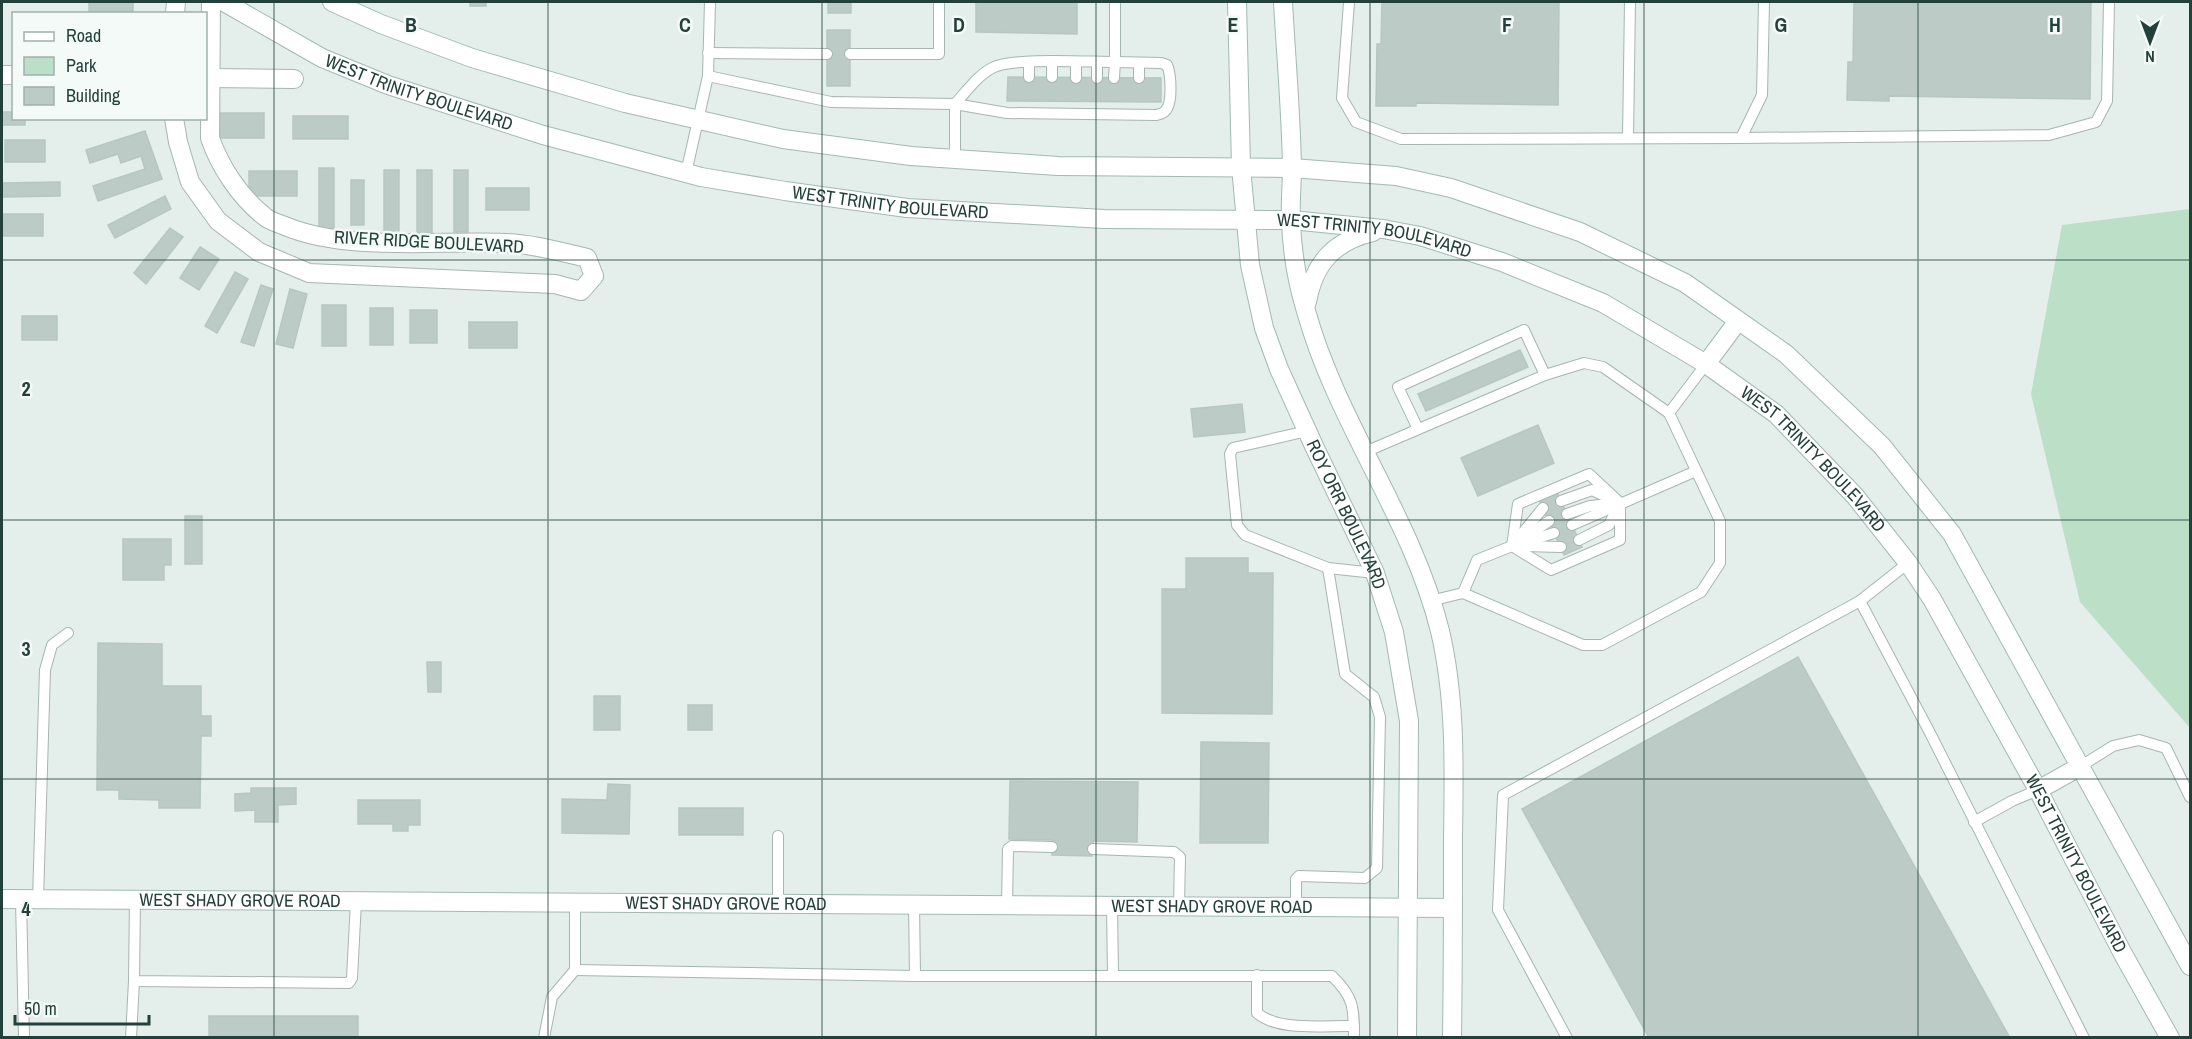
<svg xmlns="http://www.w3.org/2000/svg" width="2192" height="1039" font-family="'Archivo Narrow',sans-serif">
  <style>
    .green { fill: #bcdfc8 }
    .building { fill: #bccbc6; stroke: #b6c7c1; stroke-width: 1.5 }
    .lines { fill: none; stroke-linecap: round; stroke-linejoin: round }
    .lane-casing { stroke: #a6b6b2; stroke-width: 12 }
    .street-casing { stroke: #a6b6b2; stroke-width: 20 }
    .secondary-casing { stroke: #a2bab3; stroke-width: 20 }
    .lane { stroke: #fff; stroke-width: 10 }
    .street { stroke: #fff; stroke-width: 18 }
    .secondary { stroke: #fff; stroke-width: 18 }
    .grid { fill: none; stroke: #23403a; stroke-width: 1.5; stroke-opacity: 0.55 }
    .labels { text-anchor: middle; stroke-width: 5; stroke-linejoin: round; paint-order: stroke }
    .street-label { font-size: 18px; fill: #23403a; stroke: #f4faf7 }
    .grid-label { font-size: 20px; text-anchor: middle; font-weight: bold; fill: #23403a; stroke: #f4faf7; stroke-width: 5; stroke-linejoin: round; paint-order: stroke }
  </style>
  <rect width="100%" height="100%" fill="#e4eeea"/>
  <!-- green -->
  <path class="green" d="M2190,209V728L2080,602L2031,394L2062,225Z"/>
  <!-- building -->
  <g class="building">
    <rect x="89" y="2" width="44" height="12"/>
    <rect x="470" y="2" width="16" height="4"/>
    <rect x="828" y="2" width="23" height="11"/>
    <path d="M976,2H1077V34L976,32Z"/>
    <path d="M1382,2H1559L1558,105L1416,103V106H1376L1377,44H1381Z"/>
    <path d="M1854,2H2091L2090,99L1889,96V101L1847,100L1848,62H1853Z"/>
    <rect x="827" y="30" width="23" height="56"/>
    <path d="M1008,77L1161,78V102L1007,101Z"/>
    <path d="M2,112H14V118H25V125H2Z"/>
    <rect x="212" y="113" width="52" height="25"/>
    <rect x="293" y="116" width="55" height="23"/>
    <path d="M145,131L162,179L98,201L93,186L145,169L141,156L121,163L118,154L90,163L86,150Z"/>
    <rect x="5" y="140" width="40" height="22"/>
    <rect x="319" y="168" width="15" height="62"/>
    <rect x="384" y="170" width="15" height="63"/>
    <rect x="417" y="170" width="15" height="64"/>
    <rect x="454" y="170" width="14" height="62"/>
    <rect x="249" y="171" width="48" height="25"/>
    <rect x="351" y="180" width="13" height="45"/>
    <path d="M60,182V196L2,197V183Z"/>
    <rect x="486" y="188" width="43" height="22"/>
    <path d="M165,196L171,209L115,238L108,225Z"/>
    <rect x="3" y="214" width="40" height="22"/>
    <path d="M170,228L183,237L146,284L134,273Z"/>
    <path d="M200,247L219,259L199,290L180,278Z"/>
    <path d="M235,272L248,279L217,333L205,326Z"/>
    <path d="M261,285L273,289L254,346L241,342Z"/>
    <path d="M290,289L307,294L293,348L276,344Z"/>
    <rect x="322" y="305" width="24" height="41"/>
    <rect x="370" y="308" width="23" height="37"/>
    <rect x="410" y="310" width="27" height="33"/>
    <rect x="22" y="316" width="35" height="24"/>
    <rect x="469" y="322" width="48" height="26"/>
    <path d="M1520,350L1528,367L1426,411L1418,394Z"/>
    <path d="M1242,404L1245,432L1194,437L1191,409Z"/>
    <path d="M1538,425L1554,463L1478,496L1461,458Z"/>
    <path d="M1557,492L1582,547L1564,555L1539,500Z"/>
    <rect x="185" y="516" width="17" height="48"/>
    <path d="M123,539H171V565H164V580H123Z"/>
    <path d="M1186,558H1248V573H1273L1272,714L1162,713V589H1186Z"/>
    <path d="M98,643L162,644V686H201V716H211V736H201L200,808H159V800L119,799V790H97Z"/>
    <path d="M1798,657L2010,1038H1649L1522,809Z"/>
    <path d="M427,662H441V692H428Z"/>
    <rect x="594" y="696" width="26" height="34"/>
    <rect x="688" y="705" width="24" height="25"/>
    <path d="M1201,742L1269,743L1268,843H1200Z"/>
    <path d="M1010,781L1138,782L1137,842L1093,841L1092,856L1052,855V840L1009,839Z"/>
    <path d="M608,784L630,785L629,834L562,833V799L607,800Z"/>
    <path d="M251,788H296V804L278,805V822H255V810L235,811V794L251,793Z"/>
    <path d="M358,800H420V825H408V831H393V824H358Z"/>
    <rect x="679" y="808" width="64" height="27"/>
    <rect x="209" y="1016" width="149" height="22"/>
  </g>
  <g class="lines">
    <defs>
      <g id="lane">
        <path d="M1349,2L1342,98L1356,122L1401,139L1741,138L1762,95L1764,2"/>
        <path d="M708,53L827,54"/>
        <path d="M850,54H939V2"/>
        <path d="M1052,62V77"/>
        <path d="M1076,62V78"/>
        <path d="M1097,62V78"/>
        <path d="M708,76L710,2"/>
        <path d="M1029,77V62"/>
        <path d="M1139,78V63"/>
        <path d="M955,104L1007,113L1156,115C1159,114 1163,114 1165,111C1173,104 1171,74 1167,65L1161,63L1115,62L1114,78"/>
        <path d="M955,104C966,92 977,76 992,68C1012,57 1089,62 1115,62V2"/>
        <path d="M1628,138L1630,2"/>
        <path d="M1741,138L2049,135L2096,122L2107,101L2109,2"/>
        <path d="M686,173L708,76L831,102L955,104V159"/>
        <path d="M1669,413L1706,364"/>
        <path d="M1418,429L1398,387L1524,330L1545,375"/>
        <path d="M1307,431L1233,448L1230,454L1237,525L1245,535L1328,568L1375,573"/>
        <path d="M1365,452L1545,375L1584,363L1603,367L1669,413L1720,521V563L1701,592L1602,645H1583L1463,593L1430,601"/>
        <path d="M1589,474L1620,503V540L1551,570L1512,546L1518,504Z"/>
        <path d="M1561,501L1592,490L1611,499"/>
        <path d="M1567,514L1590,506L1610,504"/>
        <path d="M1572,525L1696,471"/>
        <path d="M1522,539L1549,521"/>
        <path d="M1579,540L1609,525L1618,506"/>
        <path d="M1512,546L1543,508"/>
        <path d="M1521,546L1561,547"/>
        <path d="M1463,593L1477,560L1512,546L1554,533"/>
        <path d="M1860,601L1929,731L2084,1038"/>
        <path d="M2081,766L2113,746L2139,740L2166,748L2190,797"/>
        <path d="M1974,822L2012,801L2038,790"/>
        <path d="M778,836V904"/>
        <path d="M1093,849L1174,852L1180,857L1179,906"/>
        <path d="M21,899L24,1038"/>
        <path d="M38,899L45,670L52,645L68,633"/>
        <path d="M135,900L134,981L349,983L352,978L356,901"/>
        <path d="M914,904L915,976"/>
        <path d="M1007,905L1008,849L1012,846L1052,847"/>
        <path d="M1112,906L1113,975"/>
        <path d="M1296,907V879L1299,876L1365,878L1377,868L1380,717L1374,697L1345,674L1328,568"/>
        <path d="M575,970L915,976H1332C1354,997 1354,1008 1354,1038"/>
        <path d="M1257,975V1013C1279,1032 1326,1025 1354,1026"/>
        <path d="M131,1038L134,981"/>
        <path d="M544,1038L552,997L575,970V902"/>
        <path d="M1567,1038L1498,910L1503,795L1860,601L1908,563"/>
      </g>
      <g id="street">
        <path d="M175,14L176,2"/>
        <path d="M2,75H14"/>
        <path d="M206,78L294,79"/>
        <path d="M174,118L178,142L190,182L218,221L259,252L309,273L555,284L581,291L594,276L587,258C561,252 533,244 506,243C438,240 347,252 285,226C278,223 269,221 264,216C240,197 220,167 210,138L211,2"/>
      </g>
      <g id="secondary">
        <path id="s1" d="M224,2L322,58L388,85L543,135L701,177L785,191L907,208L1104,219L1291,220L1383,229L1420,236L1502,262L1603,303L1706,364L1776,414L1855,496L1908,563L1932,599L2038,790L2123,954L2170,1038"/>
        <path d="M332,2L381,24L472,58L625,103L783,139L911,156L1058,166L1292,168L1396,176L1451,188L1580,232L1685,283L1786,354L1882,446L1952,534L2190,966"/>
        <path id="s2" d="M1237,2L1241,167L1250,265L1264,328L1279,369L1314,446L1375,573L1394,632L1409,721L1407,1038"/>
        <path d="M1283,2C1286,57 1291,112 1292,167C1292,185 1290,203 1291,221C1292,251 1297,282 1306,311C1337,423 1412,518 1440,631C1456,699 1454,770 1453,839C1453,905 1453,971 1452,1038"/>
        <path d="M1307,302C1314,263 1334,241 1373,232"/>
        <path d="M1706,364L1738,321"/>
        <path d="M2038,790L2081,766"/>
        <path id="s3" d="M2,899L1453,908"/>
      </g>
    </defs>
    <!-- lane casing -->
    <use href="#lane" class="lane-casing"/>
    <!-- street casing -->
    <use href="#street" class="street-casing"/>
    <!-- secondary casing -->
    <use href="#secondary" class="secondary-casing"/>
    <!-- lane -->
    <use href="#lane" class="lane"/>
    <!-- street -->
    <use href="#street" class="street"/>
    <!-- secondary -->
    <use href="#secondary" class="secondary"/>
  </g>
  <!-- grid -->
  <path class="grid" d="M274,2V1038M548,2V1038M822,2V1038M1096,2V1038M1370,2V1038M1644,2V1038M1918,2V1038M2,260H2190M2,520H2190M2,779H2190"/>
  <g class="labels">
    <!-- street labels -->
    <g class="street-label">
      <text dy="6" stroke="none"><textPath href="#s1" startOffset="216">WEST TRINITY BOULEVARD</textPath></text>
      <text dy="6" stroke="none"><textPath href="#s1" startOffset="702">WEST TRINITY BOULEVARD</textPath></text>
      <text dy="6" stroke="none"><textPath href="#s1" startOffset="1188">WEST TRINITY BOULEVARD</textPath></text>
      <text transform="translate(429 242) rotate(3)" y="6">RIVER RIDGE BOULEVARD</text>
      <text dy="6" stroke="none"><textPath href="#s1" startOffset="1692">WEST TRINITY BOULEVARD</textPath></text>
      <text dy="6" stroke="none"><textPath href="#s2" startOffset="532">ROY ORR BOULEVARD</textPath></text>
      <text dy="6" stroke="none"><textPath href="#s1" startOffset="2178">WEST TRINITY BOULEVARD</textPath></text>
      <text dy="6" stroke="none"><textPath href="#s3" startOffset="238">WEST SHADY GROVE ROAD</textPath></text>
      <text dy="6" stroke="none"><textPath href="#s3" startOffset="724">WEST SHADY GROVE ROAD</textPath></text>
      <text dy="6" stroke="none"><textPath href="#s3" startOffset="1210">WEST SHADY GROVE ROAD</textPath></text>
    </g>
  </g>
  <g class="grid-label">
    <text x="411" y="32">B</text>
    <text x="685" y="32">C</text>
    <text x="959" y="32">D</text>
    <text x="1233" y="32">E</text>
    <text x="1507" y="32">F</text>
    <text x="1781" y="32">G</text>
    <text x="2055" y="32">H</text>
    <text x="26" y="396">2</text>
    <text x="26" y="656">3</text>
    <text x="26" y="916">4</text>
  </g>
  <!-- border -->
  <rect width="2192" height="1039" fill="none" stroke="#23403a" stroke-width="6"/>
  <!-- legend -->
  <rect x="12" y="12" width="195" height="108" fill="#f4faf7" stroke="#a0b0ab" stroke-width="1.5"/>
  <rect x="24" y="32" width="30" height="9" fill="#ffffff" stroke="#a0b0ab" stroke-width="1.5"/>
  <text x="66" y="42" font-size="18" fill="#23403a">Road</text>
  <rect x="24" y="57" width="30" height="18" fill="#bcdfc8" stroke="#a0b0ab" stroke-width="1.5"/>
  <text x="66" y="72" font-size="18" fill="#23403a">Park</text>
  <rect x="24" y="87" width="30" height="18" fill="#bccbc6" stroke="#a0b0ab" stroke-width="1.5"/>
  <text x="66" y="102" font-size="18" fill="#23403a">Building</text>
  <!-- north arrow -->
  <g transform="translate(2150 42) rotate(180)" stroke="#f4faf7" stroke-width="4.5" paint-order="stroke">
  <path d="M0-4.5L10 22L0 15L-10 22Z" fill="#23403a"/>
  <text y="-9" font-size="16" font-weight="bold" text-anchor="middle" fill="#23403a">N</text>
  </g>
  <!-- scale -->
  <path d="M15 1015v9h134v-9" fill="none" stroke="#23403a" stroke-width="3"/>
  <text x="24" y="1015" font-size="18" fill="#23403a" stroke="#f4faf7" stroke-width="4.5" paint-order="stroke">50 m</text>
</svg>
